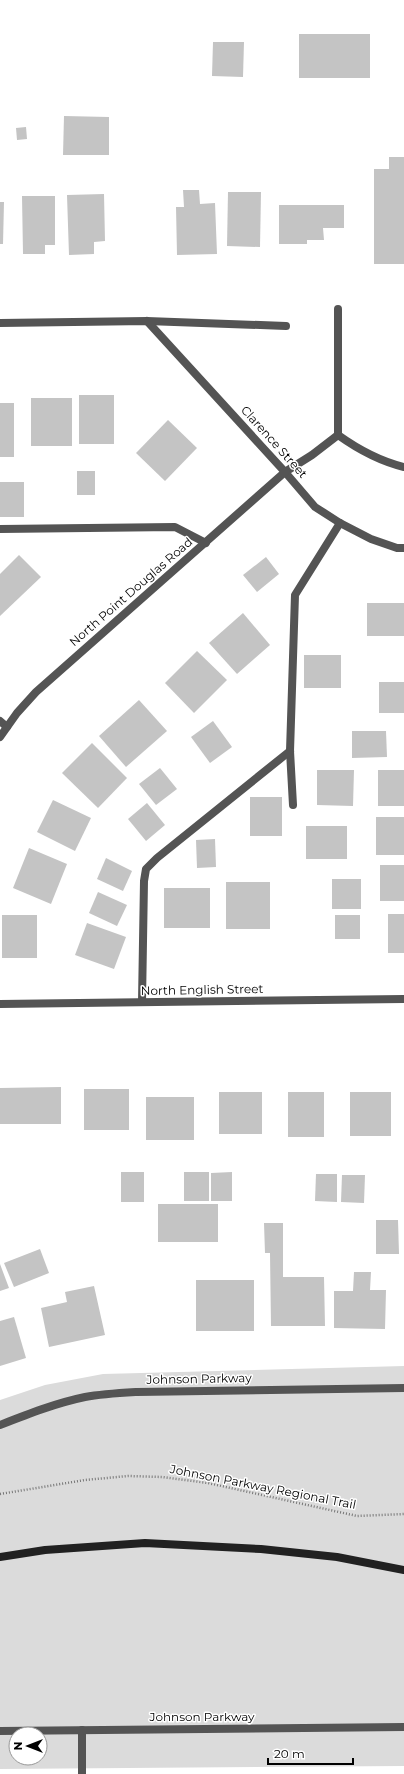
<svg xmlns="http://www.w3.org/2000/svg" width="404" height="1774" font-family="Montserrat,sans-serif">
  <style>
    .green { fill: #dbdbdb; fill-rule: evenodd }
    .building { fill: #c4c4c4 }
    .lines { fill: none; stroke-linecap: round; stroke-linejoin: round }
    .path { stroke: #767676; stroke-width: 2.5; stroke-dasharray: 1 2; stroke-linecap: butt }
    .lane { stroke: #545454; stroke-width: 8 }
    .street { stroke: #545454; stroke-width: 8 }
    .secondary { stroke: #212121; stroke-width: 8 }
    .labels { text-anchor: middle; stroke-width: 3; stroke-linejoin: round; paint-order: stroke }
    .street-label { font-size: 12px; fill: #000; stroke: #fff }
  </style>
  <rect width="100%" height="100%" fill="#fff"/>
  <!-- green -->
  <path class="green" d="M404,1366V1766L0,1769V1400L45,1385L103,1374ZM16,1734H40V1758H16Z"/>
  <!-- building -->
  <g class="building">
    <rect x="299" y="34" width="71" height="44"/>
    <path d="M213,42H244L243,77L212,76Z"/>
    <path d="M64,116L109,117V155H63Z"/>
    <path d="M26,127L27,139L17,140L16,128Z"/>
    <path d="M389,157H404V264H374V169H389Z"/>
    <path d="M183,190H199L200,204L215,203L217,254L177,255L176,207H184Z"/>
    <path d="M228,192H261L260,247L227,246Z"/>
    <path d="M104,194L105,241L94,242V254L69,255L67,195Z"/>
    <path d="M22,196H55V245H45V254H23Z"/>
    <path d="M0,202H4L3,244H0Z"/>
    <path d="M279,205H344V228H323L324,240H307V244H279Z"/>
    <rect x="79" y="395" width="35" height="49"/>
    <rect x="31" y="398" width="41" height="48"/>
    <rect x="0" y="403" width="14" height="54"/>
    <path d="M168,420L197,448L165,481L136,453Z"/>
    <rect x="77" y="471" width="18" height="24"/>
    <rect x="0" y="482" width="24" height="35"/>
    <path d="M19,555L41,577L0,616V574Z"/>
    <path d="M266,557L279,574L257,592L243,575Z"/>
    <rect x="367" y="603" width="37" height="33"/>
    <path d="M243,613L270,645L237,674L209,643Z"/>
    <path d="M197,651L227,680L194,713L165,683Z"/>
    <rect x="304" y="655" width="37" height="33"/>
    <rect x="379" y="682" width="25" height="31"/>
    <path d="M139,700L167,731L126,767L99,736Z"/>
    <path d="M213,721L232,747L210,763L191,737Z"/>
    <path d="M352,731H386L387,757L352,758Z"/>
    <path d="M92,743L127,778L98,808L62,773Z"/>
    <path d="M160,768L177,789L156,805L139,784Z"/>
    <path d="M317,770H354L353,806L317,805Z"/>
    <rect x="378" y="770" width="26" height="36"/>
    <rect x="250" y="797" width="32" height="39"/>
    <path d="M53,800L91,818L75,851L37,832Z"/>
    <path d="M147,803L165,825L146,841L128,819Z"/>
    <rect x="376" y="817" width="28" height="38"/>
    <rect x="306" y="826" width="41" height="33"/>
    <path d="M215,839L216,867L197,868L196,840Z"/>
    <path d="M29,848L67,864L51,904L13,888Z"/>
    <path d="M106,858L132,871L123,891L97,879Z"/>
    <rect x="380" y="865" width="24" height="36"/>
    <rect x="332" y="879" width="29" height="30"/>
    <rect x="226" y="882" width="44" height="47"/>
    <rect x="164" y="888" width="46" height="40"/>
    <path d="M98,892L127,905L117,926L89,913Z"/>
    <rect x="388" y="914" width="16" height="39"/>
    <rect x="2" y="915" width="35" height="43"/>
    <rect x="335" y="915" width="25" height="24"/>
    <path d="M87,923L126,937L114,969L75,955Z"/>
    <path d="M61,1087V1124H0V1088Z"/>
    <rect x="84" y="1089" width="45" height="41"/>
    <rect x="219" y="1092" width="43" height="42"/>
    <rect x="288" y="1092" width="36" height="45"/>
    <rect x="350" y="1092" width="41" height="44"/>
    <rect x="146" y="1097" width="48" height="43"/>
    <rect x="121" y="1172" width="23" height="30"/>
    <rect x="184" y="1172" width="25" height="29"/>
    <path d="M232,1172V1201H211V1173Z"/>
    <path d="M316,1174H337V1202L315,1201Z"/>
    <path d="M342,1175H365L364,1203L341,1202Z"/>
    <rect x="158" y="1204" width="60" height="38"/>
    <path d="M376,1220H398L399,1254H376Z"/>
    <path d="M264,1223H283V1277H324L325,1326H271L270,1253H265Z"/>
    <path d="M40,1249L49,1273L14,1287L4,1263Z"/>
    <path d="M0,1264L9,1288L0,1291Z"/>
    <path d="M354,1272H371L370,1290H386L385,1329L334,1328V1291H353Z"/>
    <rect x="196" y="1280" width="58" height="51"/>
    <path d="M94,1286L105,1335L49,1347L41,1308L67,1302L65,1292Z"/>
    <path d="M14,1317L26,1358L0,1366V1321Z"/>
  </g>
  <g class="lines">
    <!-- path -->
    <path class="path" d="M0,1494L85,1480L128,1476L162,1477L208,1483L357,1516L404,1514"/>
    <!-- lane -->
    <g class="lane">
      <path d="M338,435C359,450 379,461 404,467"/>
      <path d="M285,472L312,455L338,435V309"/>
      <path d="M0,529L175,527L206,543"/>
      <path d="M0,721L7,727"/>
      <path d="M293,805L290,751L295,595L340,523"/>
      <path d="M142,1002L144,881L146,869L157,858L290,751"/>
      <path d="M82,1730V1774"/>
    </g>
    <!-- street -->
    <g class="street">
      <path d="M147,321L285,472L315,507L340,523L371,539L397,548H404"/>
      <path d="M0,323L147,321L286,326"/>
      <path d="M0,737L17,713L36,692L285,472"/>
      <path d="M0,1004L404,999"/>
      <path d="M0,1425C28,1414 56,1403 85,1397C102,1394 120,1393 137,1392L404,1388"/>
      <path d="M0,1731L404,1727"/>
    </g>
    <!-- secondary -->
    <path class="secondary" d="M0,1557L45,1550L145,1543L261,1549L337,1557L404,1570"/>
  </g>
  <g class="labels">
    <!-- street labels -->
    <g class="street-label">
      <text transform="translate(274 442) rotate(48)" y="4">Clarence Street</text>
      <text transform="translate(131 592) rotate(-41)" y="4">North Point Douglas Road</text>
      <text transform="translate(202 990) rotate(-1)" y="4">North English Street</text>
      <text transform="translate(199 1379) rotate(-1)" y="4">Johnson Parkway</text>
      <text transform="translate(263 1487) rotate(11)" y="4">Johnson Parkway Regional Trail</text>
      <text x="202" y="1721">Johnson Parkway</text>
    </g>
  </g>
  <!-- north arrow -->
  <g transform="translate(28 1746) rotate(270)"><circle r="19" fill="#ffffff" stroke="#999999"/>
  <path d="M0-3L7 15L0 10L-7 15Z" fill="#000000"/>
  <text y="-6" font-size="11" font-weight="bold" text-anchor="middle" fill="#000000">N</text>
  </g>
  <!-- scale -->
  <path d="M268 1758v6h85v-6" fill="none" stroke="#000000" stroke-width="2"/>
  <text x="274" y="1758" font-size="12" fill="#000000" stroke="#ffffff" stroke-width="3" paint-order="stroke">20 m</text>
</svg>
